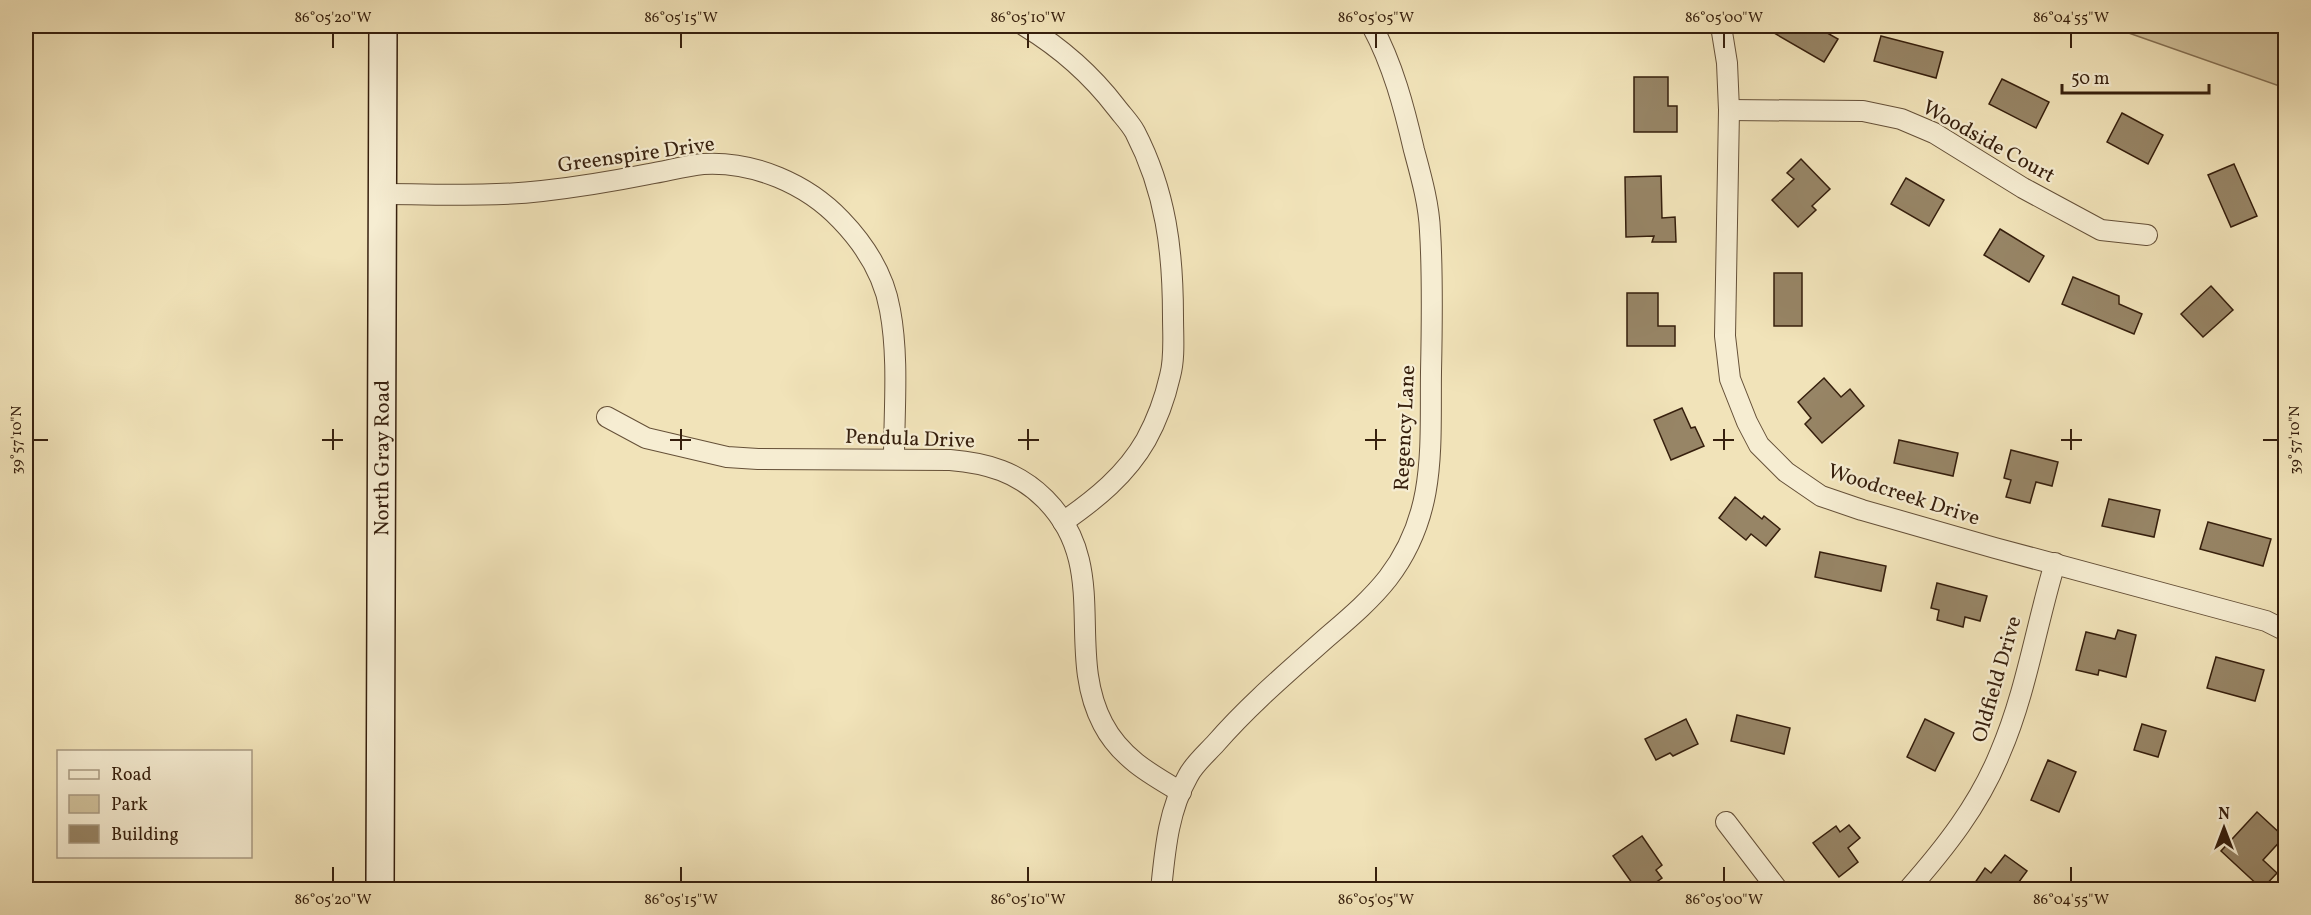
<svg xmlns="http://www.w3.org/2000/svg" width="2311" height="915" font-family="Vollkorn,serif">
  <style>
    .green { fill: #d1c29c; stroke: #847054; stroke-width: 1.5 }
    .building { fill: #978566; stroke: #361f0d; stroke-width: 1.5 }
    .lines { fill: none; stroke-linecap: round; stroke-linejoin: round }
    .street-casing { stroke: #655038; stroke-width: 22 }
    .secondary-casing { stroke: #361f0d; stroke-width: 30 }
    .street { stroke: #f6edd2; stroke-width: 20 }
    .secondary { stroke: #f6edd2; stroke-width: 27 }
    .ticks { fill: none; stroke: #361f0d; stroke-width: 2 }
    .labels { text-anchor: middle; stroke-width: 4.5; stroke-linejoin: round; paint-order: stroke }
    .street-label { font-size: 21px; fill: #361f0d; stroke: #f6edd2 }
    .neatline { fill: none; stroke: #361f0d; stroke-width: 2 }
    .ticks-label { font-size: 15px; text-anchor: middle; fill: #361f0d }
  </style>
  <rect width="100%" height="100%" fill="#f1e3b9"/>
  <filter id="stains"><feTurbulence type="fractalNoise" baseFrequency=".00333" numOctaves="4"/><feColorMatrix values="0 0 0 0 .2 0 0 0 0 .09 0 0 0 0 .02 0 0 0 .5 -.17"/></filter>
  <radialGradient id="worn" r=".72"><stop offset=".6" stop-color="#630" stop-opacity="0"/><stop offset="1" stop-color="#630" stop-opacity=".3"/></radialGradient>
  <!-- green -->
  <path class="green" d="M2100,26H2285V88L2123,31Z"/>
  <!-- building -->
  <g class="building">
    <path d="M1762,26H1815L1838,39L1824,62Z"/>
    <path d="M1881,36L1943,52L1936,78L1874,61Z"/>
    <path d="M1634,77H1668V106H1677V132H1634Z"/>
    <path d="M2002,79L2049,102L2036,128L1989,104Z"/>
    <path d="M2122,113L2163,135L2148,164L2107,142Z"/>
    <path d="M1801,159L1830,189L1812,206L1816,210L1798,227L1772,200L1794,179L1787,173Z"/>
    <path d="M2234,164L2257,216L2231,227L2208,175Z"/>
    <path d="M1661,176L1662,218L1675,217L1676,242H1652L1654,236L1626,237L1625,177Z"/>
    <path d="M1906,178L1944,200L1929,226L1891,204Z"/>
    <path d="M2000,229L2044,256L2029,282L1984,255Z"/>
    <rect x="1774" y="273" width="28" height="53"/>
    <path d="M2073,277L2119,296V304L2142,314L2134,334L2062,304Z"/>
    <path d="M2211,286L2233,310L2203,337L2181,314Z"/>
    <path d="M1627,293H1658V326H1675V346H1627Z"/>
    <path d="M1824,378L1841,397L1850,389L1864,406L1822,443L1805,424L1811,418L1798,402Z"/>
    <path d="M1682,408L1691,428L1695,427L1704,446L1671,460L1654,420Z"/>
    <path d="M1899,440L1958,453L1953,476L1894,463Z"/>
    <path d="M2011,450L2058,462L2052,486L2036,482L2030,503L2006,497L2011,480L2004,478Z"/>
    <path d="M1735,497L1762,519L1764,516L1780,529L1766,546L1751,534L1746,540L1719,518Z"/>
    <path d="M2109,499L2160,510L2154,537L2102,526Z"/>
    <path d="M2208,522L2271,539L2263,566L2200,549Z"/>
    <path d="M1820,552L1886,566L1881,591L1815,577Z"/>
    <path d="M1937,583L1987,596L1980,621L1965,617L1963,627L1937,620L1939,610L1931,608Z"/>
    <path d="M2118,630L2136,635L2126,677L2099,670L2098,675L2076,670L2086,632L2115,639Z"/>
    <path d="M2216,657L2264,670L2255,701L2207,688Z"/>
    <path d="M1737,715L1790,728L1784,754L1731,741Z"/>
    <path d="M1686,719L1698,744L1673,756L1670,753L1656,760L1645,739Z"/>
    <path d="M1925,719L1954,733L1935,771L1907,757Z"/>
    <path d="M2142,724L2166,731L2158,757L2134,750Z"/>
    <path d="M2048,760L2076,772L2059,812L2031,800Z"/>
    <path d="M2257,812L2284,837L2263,860L2277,873L2262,889L2221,851Z"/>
    <path d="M1849,825L1860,838L1848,848L1858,862L1839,877L1813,843L1836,826L1840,832Z"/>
    <path d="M1642,836L1662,865L1656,870L1662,878L1645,890H1637L1613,856Z"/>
    <path d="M2005,855L2027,871L2013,890H1970L1985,868L1991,873Z"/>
  </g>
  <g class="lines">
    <defs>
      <g id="street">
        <path d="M1025,26C1061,48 1090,73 1116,107C1122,115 1130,123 1135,132C1166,192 1173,251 1173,317C1173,336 1175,358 1170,376C1165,398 1157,420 1146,440C1126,475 1096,499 1063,522"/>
        <path d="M1721,26L1727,63L1729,110L1725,336L1730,379L1747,422L1759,445L1786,472L1821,496L1862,510L1995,548L2266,621L2286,631"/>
        <path d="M1729,110L1863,111L1901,119L1934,133L2023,188L2101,230L2147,235"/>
        <path d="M384,194C437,194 489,197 542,191C578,187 614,181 649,174C667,171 685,166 703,164C754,161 807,184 841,220C866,246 884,275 890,310C899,358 894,411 894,459"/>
        <path d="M607,417L646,438L727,457L758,459L950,460C987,463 1018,472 1045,499C1112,566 1064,650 1103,724C1120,757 1150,774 1181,792"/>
        <path d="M1726,822L1778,890"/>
        <path d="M1161,890C1165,851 1168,811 1188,776C1194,764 1207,753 1216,743C1249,705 1288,672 1325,639C1347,620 1370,601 1388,578C1437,514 1430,448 1431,372C1432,325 1433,278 1430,231C1429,204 1421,176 1414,150C1404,107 1393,65 1372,26"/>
        <path d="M1908,890C1945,848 1979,805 2000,753C2026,693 2036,626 2055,563"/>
      </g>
      <g id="secondary">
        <path id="s1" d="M380,890L383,26"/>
      </g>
    </defs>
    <!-- street casing -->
    <use href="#street" class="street-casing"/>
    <!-- secondary casing -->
    <use href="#secondary" class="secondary-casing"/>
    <!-- street -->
    <use href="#street" class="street"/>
    <!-- secondary -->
    <use href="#secondary" class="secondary"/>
  </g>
  <!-- ticks -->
  <path class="ticks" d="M333,33V48M681,33V48M1028,33V48M1376,33V48M1724,33V48M2071,33V48M333,429V450M681,429V450M1028,429V450M1376,429V450M1724,429V450M2071,429V450M33,440H48M322,440H343M670,440H691M1018,440H1039M1365,440H1386M1713,440H1734M2061,440H2082M2263,440H2278M333,867V882M681,867V882M1028,867V882M1376,867V882M1724,867V882M2071,867V882"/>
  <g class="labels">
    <!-- street labels -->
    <g class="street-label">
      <text transform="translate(1989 141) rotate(29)" y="7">Woodside Court</text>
      <text transform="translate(636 154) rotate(-8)" y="7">Greenspire Drive</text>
      <text transform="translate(1404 428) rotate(-87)" y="7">Regency Lane</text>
      <text transform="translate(910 438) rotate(2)" y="7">Pendula Drive</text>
      <text dy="7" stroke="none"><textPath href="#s1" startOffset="432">North Gray Road</textPath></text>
      <text transform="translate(1904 494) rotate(18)" y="7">Woodcreek Drive</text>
      <text transform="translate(1996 679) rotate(-74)" y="7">Oldfield Drive</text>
    </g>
  </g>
  <!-- margin -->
  <rect width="2311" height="915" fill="none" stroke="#f1e3b9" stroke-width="66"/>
  <!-- legend -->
  <rect x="57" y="750" width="195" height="108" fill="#f6edd2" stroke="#a99b83" stroke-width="1.5"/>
  <rect x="69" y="770" width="30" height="9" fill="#f6edd2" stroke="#a99b83" stroke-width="1.5"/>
  <text x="111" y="780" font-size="18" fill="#361f0d">Road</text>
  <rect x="69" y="795" width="30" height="18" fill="#d1c29c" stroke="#a99b83" stroke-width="1.5"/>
  <text x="111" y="810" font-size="18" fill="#361f0d">Park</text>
  <rect x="69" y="825" width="30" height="18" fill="#978566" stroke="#a99b83" stroke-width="1.5"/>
  <text x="111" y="840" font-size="18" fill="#361f0d">Building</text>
  <!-- north arrow -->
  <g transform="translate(2224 828)" stroke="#f6edd2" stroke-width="4.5" paint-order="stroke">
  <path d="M0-4.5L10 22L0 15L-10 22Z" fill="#361f0d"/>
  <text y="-9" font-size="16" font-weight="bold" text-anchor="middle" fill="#361f0d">N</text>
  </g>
  <!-- scale -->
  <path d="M2062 84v9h147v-9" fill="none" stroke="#361f0d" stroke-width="3"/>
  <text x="2071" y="84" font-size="18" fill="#361f0d" stroke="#f6edd2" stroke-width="4.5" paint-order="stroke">50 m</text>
  <rect x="33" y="33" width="2245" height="849" class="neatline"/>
  <g class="ticks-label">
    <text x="333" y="22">86°05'20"W</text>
    <text x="681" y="22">86°05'15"W</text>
    <text x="1028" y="22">86°05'10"W</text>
    <text x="1376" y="22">86°05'05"W</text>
    <text x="1724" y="22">86°05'00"W</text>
    <text x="2071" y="22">86°04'55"W</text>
    <text transform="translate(16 440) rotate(-90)" y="5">39°57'10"N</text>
    <text transform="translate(2294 440) rotate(-90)" y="5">39°57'10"N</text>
    <text x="333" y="904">86°05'20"W</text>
    <text x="681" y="904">86°05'15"W</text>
    <text x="1028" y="904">86°05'10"W</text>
    <text x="1376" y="904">86°05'05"W</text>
    <text x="1724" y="904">86°05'00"W</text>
    <text x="2071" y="904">86°04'55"W</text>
  </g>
  <rect width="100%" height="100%" filter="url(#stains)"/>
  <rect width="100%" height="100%" fill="url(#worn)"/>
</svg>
